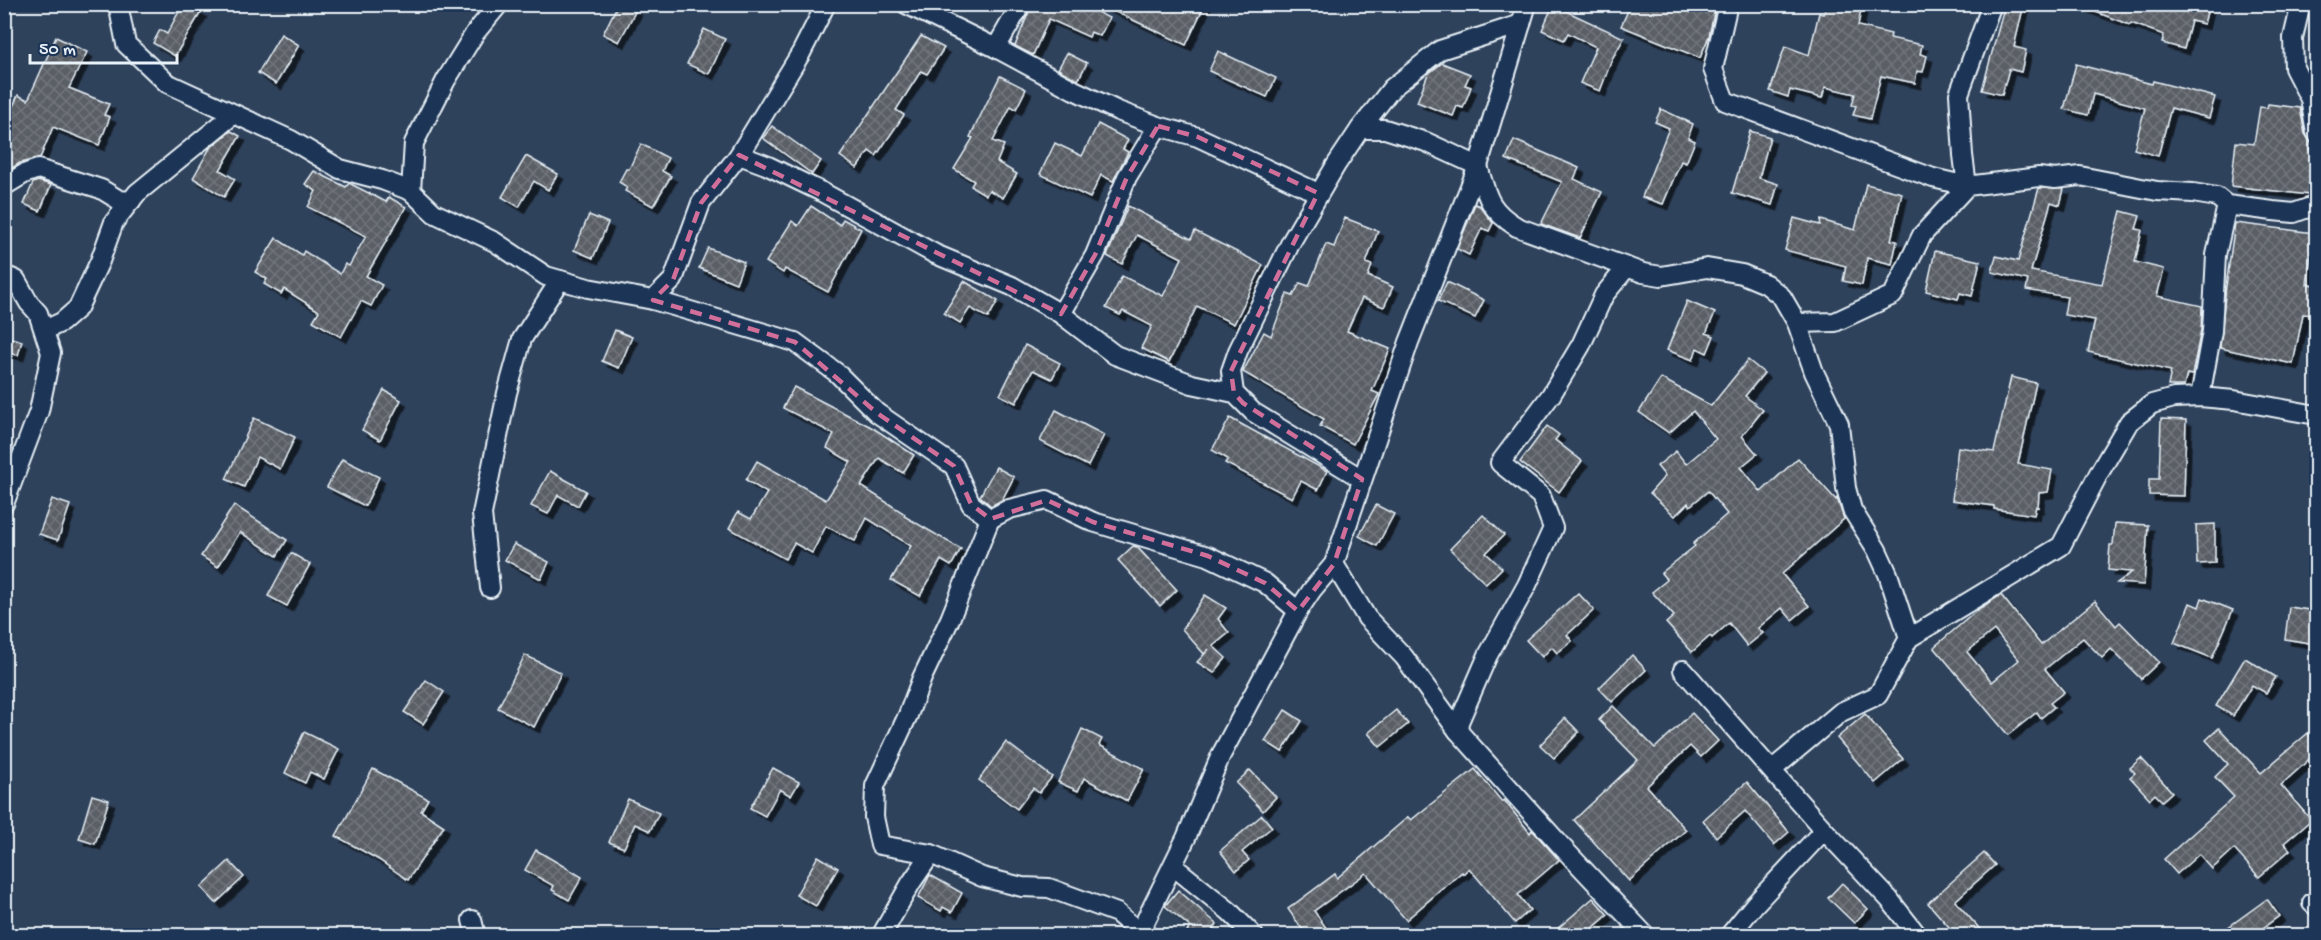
<svg xmlns="http://www.w3.org/2000/svg" width="2321" height="940" font-family="'Gochi Hand',sans-serif">
  <style>
    .building { fill: url(#building-cross-hatch); stroke: #e8f1f8; stroke-width: 1.5; fill-rule: evenodd; filter: url(#shadow) }
    .lines { fill: none; stroke-linecap: round; stroke-linejoin: round }
    .street-casing { stroke: #e8f1f8; stroke-width: 22 }
    .street { stroke: #1d3557; stroke-width: 18 }
    .marked { fill: none; stroke: #d16f9a; stroke-width: 4.5; stroke-dasharray: 12 8; stroke-linejoin: round }
  </style>
  <defs>
    <pattern id="building-cross-hatch" width="8" height="8" patternUnits="userSpaceOnUse" patternTransform="scale(1.5)"><rect width="8" height="8" fill="#5a5f65"/><path d="M0 0l8 8M0 8l8-8" fill="none" stroke="#72767c"/></pattern>
    <filter id="shadow"><feDropShadow dx="5.5" dy="5.5" stdDeviation="0" flood-color="#0009"/></filter>
  </defs>
  <rect width="100%" height="100%" fill="#2f425b"/>
  <filter id="ink" filterUnits="userSpaceOnUse"><feTurbulence type="fractalNoise" baseFrequency=".0167" numOctaves="2"/><feDisplacementMap in="SourceGraphic" scale="12" xChannelSelector="R" yChannelSelector="G"/><feConvolveMatrix kernelMatrix="1 2 1 2 8 2 1 2 1" color-interpolation-filters="sRGB"/></filter>
  <g filter="url(#ink)">
    <!-- building -->
    <g class="building">
      <path d="M183,4H189L201,12L175,56L153,43L160,30L167,34Z"/>
      <path d="M618,4H625L636,10L619,42L603,34Z"/>
      <path d="M1032,4H1081L1109,18L1100,36L1091,32L1089,37L1049,19L1033,55L1015,46Z"/>
      <path d="M1099,4H1205L1186,45Z"/>
      <path d="M1631,4H1716L1709,36L1700,58L1621,26Z"/>
      <path d="M1826,4H1862L1858,26L1891,34L1890,38L1922,45L1920,54L1927,56L1923,72L1917,71L1915,83L1881,76L1870,119L1853,115L1856,106L1852,105L1855,94L1825,87L1822,98L1790,90L1788,97L1770,91L1785,46L1809,55L1819,13L1824,14Z"/>
      <path d="M2005,4H2024L2014,47L2026,50L2021,72L2009,69L2002,95L1982,90Z"/>
      <path d="M2080,4H2209L2204,24L2191,21L2184,49L2162,43L2164,35L2131,23L2130,25L2080,6Z"/>
      <path d="M1553,5L1624,38L1612,59L1600,91L1580,83L1596,47L1568,33L1564,40L1542,30Z"/>
      <path d="M704,29L725,39L709,74L687,64Z"/>
      <path d="M281,34L299,45L276,84L258,73Z"/>
      <path d="M921,36L944,48L927,74L921,71L896,110L904,115L876,156L869,151L857,168L840,156Z"/>
      <path d="M56,37L87,52L69,88L109,104L104,115L110,117L99,145L53,127L40,158L20,163L9,170L4,168V127L18,95L28,100Z"/>
      <path d="M1218,51L1276,78L1267,97L1209,71Z"/>
      <path d="M1067,53L1087,63L1078,80L1058,69Z"/>
      <path d="M1442,63L1470,74L1465,85L1471,87L1463,108L1457,106L1453,116L1417,102L1428,74Z"/>
      <path d="M2076,64L2152,84L2153,81L2215,97L2209,118L2171,108L2158,156L2134,149L2145,108L2093,94L2088,115L2064,109Z"/>
      <path d="M1000,76L1026,89L1016,109L1011,106L993,141L1004,145L997,162L1017,174L1003,198L989,190L986,195L971,186L974,181L954,169L973,138L970,137Z"/>
      <path d="M2268,104L2300,108L2305,134L2310,141L2309,150L2315,151L2312,178H2316V194L2310,195L2231,186L2236,142L2254,144L2260,107L2267,108Z"/>
      <path d="M1661,109L1693,124L1688,138L1695,141L1686,163L1681,161L1663,204L1642,197L1669,128L1655,122Z"/>
      <path d="M1098,124L1128,140L1123,149L1128,152L1113,181L1101,175L1090,198L1040,174L1055,143L1082,156Z"/>
      <path d="M772,126L821,161L812,174L763,138Z"/>
      <path d="M231,131L240,136L220,170L235,179L224,197L193,178L210,148Z"/>
      <path d="M1750,131L1770,137L1759,178L1778,184L1772,205L1732,193Z"/>
      <path d="M1514,140L1579,168L1574,179L1602,192L1580,238L1541,224L1562,182L1506,159Z"/>
      <path d="M641,144L668,158L662,171L671,176L653,206L625,191L627,187L619,182L626,169H629Z"/>
      <path d="M526,156L558,174L548,190L534,181L519,207L502,197Z"/>
      <path d="M314,171L346,187L349,183L386,202L389,197L406,207L366,276L382,285L371,306L361,301L341,337L313,321L319,311L284,289L281,294L264,284L267,279L255,272L276,238L302,255L304,251L340,274L345,264L349,266L366,236L308,207L316,191L305,184Z"/>
      <path d="M38,181L51,185L40,211L24,204L33,183Z"/>
      <path d="M1866,184L1902,193L1891,240L1897,241L1892,264L1867,258L1862,285L1843,281L1846,266L1785,250L1794,218L1820,225L1821,220L1855,230Z"/>
      <path d="M2039,188L2064,189L2060,205L2051,202L2031,271L2102,284L2121,211L2140,216L2136,229L2142,230L2135,262L2164,269L2157,296L2202,306L2201,330L2192,375L2187,374L2184,386H2168L2171,371L2088,352L2095,320L2064,315L2067,297L2026,290L2028,280L1992,272L1996,256L2018,261Z"/>
      <path d="M1475,204L1480,206L1493,223L1489,231L1482,228L1469,255L1457,249Z"/>
      <path d="M811,206L840,225L843,219L861,229L828,292L785,269L783,273L766,262L792,221L798,226Z"/>
      <path d="M1128,206L1191,239L1195,231L1263,265L1234,324L1197,306L1169,362L1141,348L1152,326L1123,311L1120,315L1106,308L1122,276L1163,296L1182,258L1137,235L1122,264L1107,256Z"/>
      <path d="M589,215L608,223L593,258L574,250Z"/>
      <path d="M1345,218L1378,231L1366,263L1372,265L1368,276L1393,287L1384,307L1362,298L1347,331L1390,349L1372,391L1379,394L1353,444L1320,426L1324,419L1243,372L1264,332L1271,336L1287,294L1293,296L1300,283L1309,286L1326,244L1334,247Z"/>
      <path d="M2235,223L2314,233L2307,284L2316,285V315L2303,314L2293,364L2220,348L2226,286Z"/>
      <path d="M708,248L744,262L736,283L699,268Z"/>
      <path d="M1935,251L1980,261L1972,296L1960,293L1958,299L1926,291Z"/>
      <path d="M964,281L998,301L988,318L970,308L960,323L944,313Z"/>
      <path d="M1447,282L1484,300L1475,318L1438,301Z"/>
      <path d="M1687,301L1715,313L1706,333L1714,336L1707,353L1697,348L1693,360L1667,350Z"/>
      <path d="M615,330L632,337L619,368L602,361Z"/>
      <path d="M4,336L22,341L18,355L4,352Z"/>
      <path d="M1025,345L1060,363L1052,379L1033,370L1016,403L1000,395Z"/>
      <path d="M1748,360L1764,373L1745,396L1763,410L1742,436L1757,454L1741,467L1761,492L1798,458L1836,500L1837,498L1844,519L1782,574L1809,606L1792,620L1782,608L1758,628L1763,633L1747,646L1729,623L1712,638L1710,636L1692,652L1666,623L1674,616L1652,592L1667,580L1661,573L1695,546L1693,544L1727,514L1708,491L1690,506L1688,503L1675,516L1650,493L1665,476L1657,466L1676,451L1686,464L1716,439L1693,411L1669,433L1639,412L1661,378L1711,406Z"/>
      <path d="M2011,377L2036,383L2018,464L2052,470L2048,492L2039,493L2038,507L2036,506L2034,515L1994,509V506L1952,500L1958,447L1994,452Z"/>
      <path d="M794,387L873,428L914,455L903,473L879,458L861,486L905,514L904,516L961,549L951,566L941,560L920,596L891,580L911,546L867,518L855,541L826,526L812,553L794,543L785,559L729,528L738,512L751,519L767,493L746,480L757,461L826,500L851,462L827,448L834,434L783,408Z"/>
      <path d="M384,390L401,400L380,440L362,430Z"/>
      <path d="M1056,410L1104,435L1088,466L1040,441Z"/>
      <path d="M254,418L295,437L280,469L257,457L244,487L226,479Z"/>
      <path d="M1230,418L1327,471L1318,490L1301,481L1292,498L1225,463L1228,459L1212,450Z"/>
      <path d="M2161,419L2186,420L2184,496L2149,495V479H2159Z"/>
      <path d="M1547,426L1559,435L1555,440L1582,461L1559,492L1520,462Z"/>
      <path d="M342,459L379,477L365,506L327,487Z"/>
      <path d="M996,467L1014,477L1002,500L991,506L980,496Z"/>
      <path d="M550,471L586,491L578,506L558,495L548,514L531,506Z"/>
      <path d="M52,499L70,505L58,540L39,534Z"/>
      <path d="M234,505L287,540L277,556L240,532L218,567L201,556Z"/>
      <path d="M1376,505L1394,514L1377,546L1359,536Z"/>
      <path d="M1483,515L1504,535L1486,553L1502,568L1486,584L1450,549Z"/>
      <path d="M2115,523L2148,525L2144,585L2117,583L2132,572L2108,570L2110,545H2113Z"/>
      <path d="M2215,524V563L2197,564L2196,525Z"/>
      <path d="M514,544L549,562L541,579L505,560Z"/>
      <path d="M1133,546L1137,547L1177,590L1160,606L1118,560Z"/>
      <path d="M291,553L310,564L287,606L268,596Z"/>
      <path d="M1578,593L1594,610L1567,635L1572,641L1557,653L1552,647L1542,657L1526,640Z"/>
      <path d="M1205,595L1226,608L1218,619L1229,633L1213,646L1226,658L1214,673L1197,662L1209,649L1204,654L1182,629Z"/>
      <path d="M2001,595L2041,645L2095,601L2116,626L2120,622L2159,662L2141,679L2111,649L2102,658L2083,638L2045,669L2064,692L2050,703L2054,707L2041,718L2037,712L2008,735L1934,647L1980,608ZM1994,630L2019,660L1992,682L1967,652Z"/>
      <path d="M2202,598L2233,610L2212,658L2174,643L2190,603L2199,607Z"/>
      <path d="M2289,607L2316,611V644L2285,639Z"/>
      <path d="M525,655L561,673L534,727L498,708Z"/>
      <path d="M1632,655L1646,670L1612,702L1599,688Z"/>
      <path d="M2245,658L2276,677L2266,693L2252,685L2233,716L2216,706Z"/>
      <path d="M426,680L444,692L423,724L404,712Z"/>
      <path d="M1613,706L1655,748L1692,713L1718,741L1701,757L1690,746L1647,786L1686,830L1629,881L1574,820L1638,760L1599,720Z"/>
      <path d="M1285,710L1302,721L1282,752L1265,741Z"/>
      <path d="M1396,710L1408,724L1380,747L1368,733Z"/>
      <path d="M1865,714L1903,759L1875,783L1837,738Z"/>
      <path d="M1565,718L1579,732L1554,758L1540,745Z"/>
      <path d="M2219,728L2261,773L2308,733L2316,743V753L2281,785L2311,820L2284,843L2290,850L2259,877L2234,849L2212,869L2199,854L2177,874L2164,859L2234,797L2215,777L2228,764L2206,740Z"/>
      <path d="M1082,729L1102,739L1099,745L1144,769L1127,801L1084,778L1078,791L1058,782Z"/>
      <path d="M304,732L339,749L324,779L310,772L305,783L285,773Z"/>
      <path d="M1006,742L1052,777L1039,793L1033,788L1017,809L979,780Z"/>
      <path d="M2141,758L2172,792L2162,801L2155,794L2150,799L2130,777L2135,773L2130,768Z"/>
      <path d="M773,768L799,782L791,796L780,789L765,816L750,808Z"/>
      <path d="M373,769L428,799L421,811L444,826L408,880L379,860L336,836Z"/>
      <path d="M1475,769L1502,802L1504,800L1530,833L1532,830L1559,860L1518,895L1530,910L1515,923L1469,868L1463,874L1462,872L1406,920L1366,873L1314,911L1332,936H1307L1288,909L1335,874L1337,878L1408,817L1411,820Z"/>
      <path d="M1250,770L1276,797L1263,811L1236,783Z"/>
      <path d="M1747,782L1789,832L1774,845L1745,811L1716,837L1703,820Z"/>
      <path d="M92,795L109,800L95,844L79,839Z"/>
      <path d="M628,799L659,813L650,831L635,824L624,848L609,842Z"/>
      <path d="M1262,815L1272,827L1242,852L1249,860L1236,871L1220,851Z"/>
      <path d="M536,850L582,877L569,900L552,890L554,886L525,870Z"/>
      <path d="M1984,853L1995,865L1955,901L1986,936H1957L1928,903Z"/>
      <path d="M818,856L838,868L816,906L796,895Z"/>
      <path d="M229,861L244,877L216,903L201,887Z"/>
      <path d="M930,875L962,893L952,912L943,907L941,911L918,898Z"/>
      <path d="M1842,883L1868,909L1854,923L1828,898Z"/>
      <path d="M1178,890L1217,924L1208,936H1184L1190,927L1165,906Z"/>
      <path d="M1593,898L1608,915L1584,936H1549Z"/>
      <path d="M2267,899L2279,916L2252,936H2216Z"/>
    </g>
    <g class="lines">
      <defs>
        <g id="street">
          <path d="M118,4L126,44L167,83L291,140L340,169L382,180L411,191L434,213L495,242L546,276L588,288L653,300L795,342L837,373L877,413L954,466L971,504L990,519L1009,509L1047,500L1093,522L1208,556L1265,583L1298,611"/>
          <path d="M906,4L996,48L1074,90L1118,111L1158,126L1198,137L1318,193"/>
          <path d="M1728,4L1713,69L1725,101L1933,178L1967,186L1963,155L1959,94L1992,4"/>
          <path d="M2301,4L2293,38L2294,68L2310,99L2316,132"/>
          <path d="M996,48L1021,4"/>
          <path d="M1360,129L1392,88L1440,50L1521,24"/>
          <path d="M739,155L766,165L820,191L935,254L1012,286L1061,314L1115,355L1192,384L1234,393"/>
          <path d="M4,186L24,174L38,169L101,189L119,200L131,201"/>
          <path d="M411,191L414,143L446,80L475,33L499,4"/>
          <path d="M4,275L16,280L29,303L38,313L51,353L39,411L4,504"/>
          <path d="M653,300L673,280L701,203L739,155L801,53L826,4"/>
          <path d="M1061,314L1095,255L1127,177L1158,126"/>
          <path d="M1797,323L1835,322L1893,295L1922,235L1967,186L2039,177L2055,179L2080,176L2157,191L2193,193L2217,197L2227,205L2273,211L2294,213L2316,205"/>
          <path d="M45,330L62,322L78,308L100,261L114,222L137,193L234,114"/>
          <path d="M2200,397L2212,331L2216,255L2227,205"/>
          <path d="M1362,479L1253,412L1234,393L1231,371L1238,351L1291,242L1336,165L1360,129H1385L1426,142L1478,166C1487,197 1489,210 1517,227L1643,273L1661,276L1707,268L1742,274L1766,284L1782,297L1797,323L1814,372L1839,424L1846,488L1852,510L1877,550L1888,574L1909,638"/>
          <path d="M990,519L950,619L922,678L908,715L875,786L874,817L880,845L931,854L982,877L1022,887L1049,888L1117,913L1140,933"/>
          <path d="M1334,564L1367,618L1404,657L1458,731L1563,848L1646,936"/>
          <path d="M490,588L482,514L507,393L522,339L560,280"/>
          <path d="M1683,670L1824,830L1889,899L1918,936"/>
          <path d="M1458,731L1459,722L1488,655L1527,585L1553,528L1541,496L1500,463L1551,395L1581,345L1604,295L1627,267"/>
          <path d="M1773,769L1841,712L1878,695L1909,638L2061,546L2099,473L2129,422L2152,404L2174,398L2200,397L2234,400L2316,415"/>
          <path d="M1173,866L1229,911L1254,936"/>
          <path d="M2312,903L2316,906"/>
          <path d="M472,920L476,936"/>
          <path d="M881,936L911,883L931,854"/>
          <path d="M1138,936L1186,838L1221,755L1298,611L1312,590L1334,564L1409,342L1478,166L1527,4"/>
          <path d="M1729,936L1755,904L1824,830"/>
        </g>
      </defs>
      <!-- street casing -->
      <use href="#street" class="street-casing"/>
      <!-- street -->
      <use href="#street" class="street"/>
    </g>
  </g>
  <!-- marked area -->
  <path class="marked" d="M1158,126L1198,137L1318,193L1231,371L1234,393L1243,403L1362,479L1334,564L1298,611L1265,583L1208,556L1093,522L1047,500L990,519L971,504L954,466L877,413L795,342L653,300L673,280L701,203L739,155L1061,314L1095,255L1127,177Z"/>
  <!-- margin -->
  <rect width="2321" height="940" fill="none" stroke="#1d3557" stroke-width="24"/>
  <rect x="12" y="12" width="2297" height="916" fill="none" stroke="#e8f1f8" stroke-width="2" filter="url(#ink)"/>
  <!-- scale -->
  <path d="M30 54v9h147v-9" fill="none" stroke="#e8f1f8" stroke-width="3"/>
  <text x="39" y="54" font-size="18" fill="#e8f1f8" stroke="#1d3557" stroke-width="4.5" paint-order="stroke">50 m</text>
</svg>
